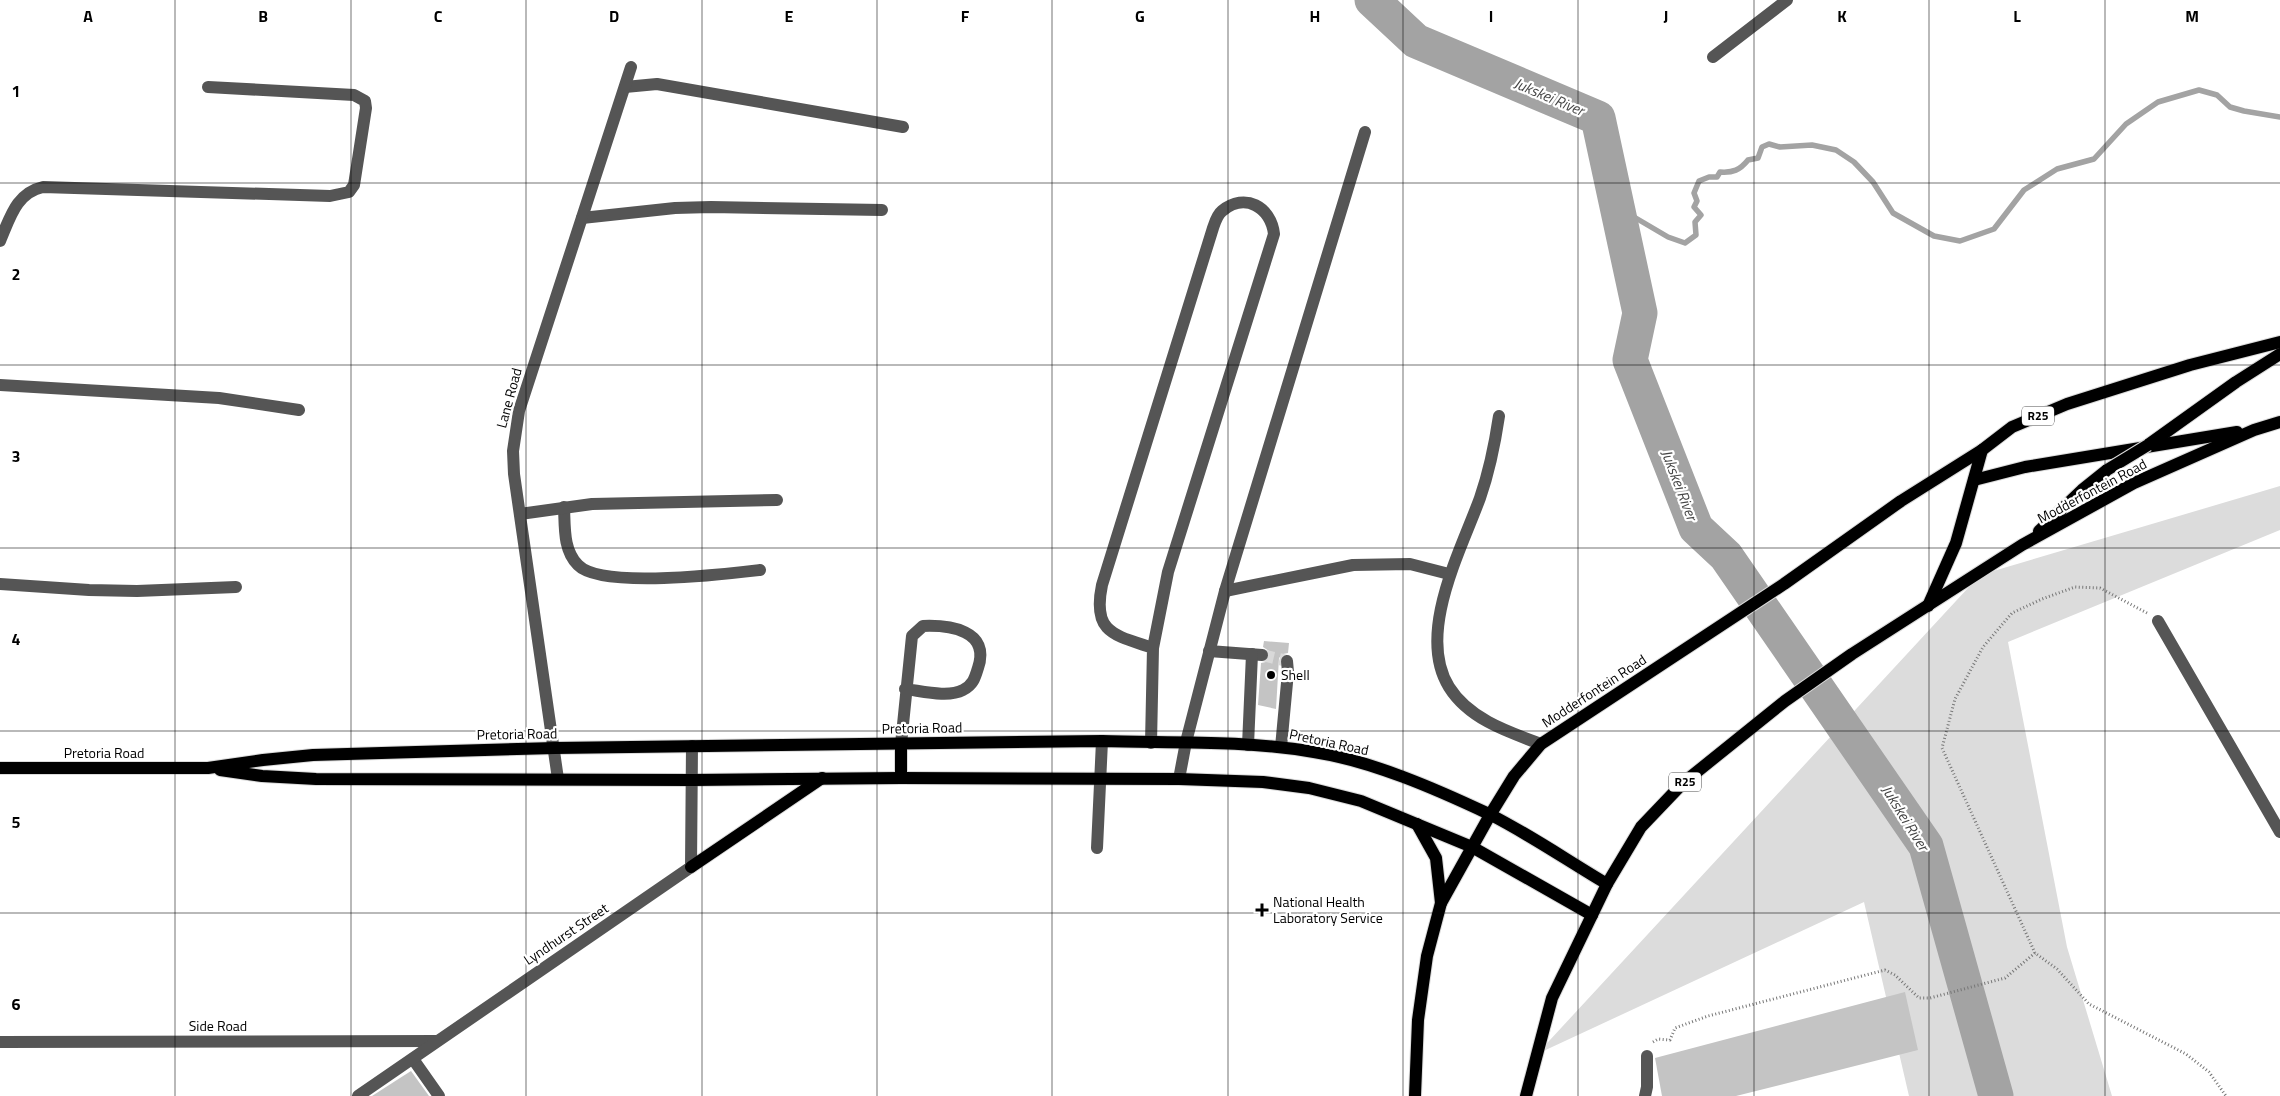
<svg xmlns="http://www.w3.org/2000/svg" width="2280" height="1096" font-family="'Titillium Web',sans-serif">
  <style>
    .green { fill: #dcdcdc }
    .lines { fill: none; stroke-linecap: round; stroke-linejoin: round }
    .stream { stroke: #a3a3a3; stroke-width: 5.5 }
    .river { stroke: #a3a3a3; stroke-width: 35 }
    .building { fill: #c4c4c4 }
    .minor-tunnel { stroke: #d9d9d9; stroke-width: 12; stroke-dasharray: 12 6; stroke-linecap: butt }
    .major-casing { stroke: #dbdbdb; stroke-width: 14 }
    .path { stroke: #777; stroke-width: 3; stroke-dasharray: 1 2.5; stroke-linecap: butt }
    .minor { stroke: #555; stroke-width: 12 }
    .major { stroke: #000; stroke-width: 12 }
    .major-bridge-casing { stroke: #dbdbdb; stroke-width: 14; stroke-linecap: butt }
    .major-bridge { stroke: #000; stroke-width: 12 }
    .grid { fill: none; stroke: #000; stroke-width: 1; stroke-opacity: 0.55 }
    .poi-dot { fill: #000; stroke: #fff; stroke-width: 2 }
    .labels { text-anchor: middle; stroke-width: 4.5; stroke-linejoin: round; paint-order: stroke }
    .shield { fill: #fff; stroke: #4c4c4c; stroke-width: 1 }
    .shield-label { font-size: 12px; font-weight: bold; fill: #000 }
    .street-label { font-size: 14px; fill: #000; stroke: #fff }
    .poi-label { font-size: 14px; fill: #000; stroke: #fff; text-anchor: start }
    .water-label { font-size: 15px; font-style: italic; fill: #444; stroke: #fff }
    .grid-label { font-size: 16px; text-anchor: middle; font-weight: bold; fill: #000; stroke: #fff; stroke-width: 4.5; stroke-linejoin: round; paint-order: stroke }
  </style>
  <rect width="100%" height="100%" fill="#fff"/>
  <!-- green -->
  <path class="green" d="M2280,486V530L2008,642L2067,947L2112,1096H1909L1864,902L1537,1054L1980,575Z"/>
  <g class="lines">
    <!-- stream -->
    <path class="stream" d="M1617,207L1668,237L1685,243L1696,235L1695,222L1701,215L1694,207L1697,201L1694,193L1699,181L1709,177H1717L1720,172C1733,173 1740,170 1748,160L1758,158L1762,147L1769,144L1780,147L1812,145L1836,150L1854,162L1873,182L1893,213L1934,236L1960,241L1994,229L2024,190L2057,169L2094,159L2126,124L2158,102L2199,90L2217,95L2230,107L2244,111L2280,117"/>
    <!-- river -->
    <path class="river" d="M1372,0L1416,41L1598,118L1640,313L1630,360L1696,528L1726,556L1926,846L1996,1096"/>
  </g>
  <!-- building -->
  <g class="building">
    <path d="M1264,641L1289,643L1288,653L1283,654L1279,658L1276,709L1258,705L1261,663L1266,662L1270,656L1269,651L1263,647Z"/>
    <path d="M1905,992L1918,1050L1736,1096H1662L1655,1058Z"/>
    <path d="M411,1071L429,1096H372L400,1078Z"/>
  </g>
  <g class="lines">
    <!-- minor-tunnel -->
    <path class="minor-tunnel" d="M1262,655L1287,661"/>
    <defs>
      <g id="major">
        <path d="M2148,445L2236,382L2280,354"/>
        <path d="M1974,480L2025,467L2237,432"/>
        <path d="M2039,531L2082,490L2107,470"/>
        <path d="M1928,606L1956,543L1982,450"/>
        <path d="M901,744V778"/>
        <path d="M0,768H208L263,760L313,755L555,748L1102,741C1172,743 1244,740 1314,752C1372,761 1436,789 1489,814C1529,834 1568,861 1607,884"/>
        <path d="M220,770L262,776L316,779L693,780L901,778L1179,779L1263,782L1309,788L1361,801L1472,847L1592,915"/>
        <path d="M1417,824L1436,858L1441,903"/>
        <path d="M691,867L822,778"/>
        <path d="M1415,1096L1418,1020L1427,956L1441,903L1490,815L1514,776L1541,744L1784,584L1901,501L1982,450L2012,427L2067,404L2190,365L2280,342"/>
        <path d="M1526,1096L1552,998L1607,884L1641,827L1683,783L1785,701L1852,654L2022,545L2134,483L2254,430L2280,422"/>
      </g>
    </defs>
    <!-- major casing -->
    <use href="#major" class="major-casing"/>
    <!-- path -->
    <g class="path">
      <path d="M2147,613L2100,588L2075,587L2042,599L2012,613L1983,647L1955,699L1942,748L2035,953L2057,969L2089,1004L2186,1054L2209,1072L2226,1096"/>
      <path d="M1653,1042L1658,1039L1670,1040L1675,1028L1708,1016L1885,970L1895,975L1919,998H1930L2005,978L2035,953"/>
    </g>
    <!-- minor -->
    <g class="minor">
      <path d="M1713,57L1787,0"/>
      <path d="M625,87L657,84L903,127"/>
      <path d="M582,218L675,208L711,207L882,210"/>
      <path d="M0,241C10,218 16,193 43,187L330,196L349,192L354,185L366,108L365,101L354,95L208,87"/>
      <path d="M0,385L219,398L299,410"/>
      <path d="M1499,416C1495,443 1489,472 1480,498C1461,550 1416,634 1449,687C1469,719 1508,732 1541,744"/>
      <path d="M564,507C565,527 563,550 578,565C601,589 726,574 760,570"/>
      <path d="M520,514L592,504L777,500"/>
      <path d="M0,584L89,590L137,591L236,587"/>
      <path d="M1225,591L1353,565L1410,564L1449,574"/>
      <path d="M2158,621L2280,832"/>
      <path d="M1209,651L1262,655"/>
      <path d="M1151,743L1153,648L1168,572L1274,234C1271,207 1245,192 1222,211C1217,215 1215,222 1213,228L1102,585C1092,633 1114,635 1153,648"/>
      <path d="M901,744L912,636L923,626C949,625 991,630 978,668C975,678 973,685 963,690C948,698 922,691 905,689"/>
      <path d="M1248,745L1252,654"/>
      <path d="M1281,747L1288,672L1287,661"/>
      <path d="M558,779L514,474L513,451L519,411L631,67"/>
      <path d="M1179,779L1186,742L1225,591L1365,132"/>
      <path d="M1097,848L1102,741"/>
      <path d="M0,1042L437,1041"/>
      <path d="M413,1059L439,1096"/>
      <path d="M358,1096L691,867L692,746"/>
      <path d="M1645,1096L1647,1087V1056"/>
    </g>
    <!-- major -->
    <use href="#major" class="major"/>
    <defs>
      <path id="major-bridge" d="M2107,470L2148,445"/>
    </defs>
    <!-- major-bridge casing -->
    <use href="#major-bridge" class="major-bridge-casing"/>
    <!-- major-bridge -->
    <use href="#major-bridge" class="major-bridge"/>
  </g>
  <!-- grid -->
  <path class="grid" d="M175,0V1096M351,0V1096M526,0V1096M702,0V1096M877,0V1096M1052,0V1096M1228,0V1096M1403,0V1096M1578,0V1096M1754,0V1096M1929,0V1096M2105,0V1096M0,183H2280M0,365H2280M0,548H2280M0,731H2280M0,913H2280"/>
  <!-- markers -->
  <g class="poi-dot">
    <circle cx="1271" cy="675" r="5"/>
    <path d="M1259.5 902.5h5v5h5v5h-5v5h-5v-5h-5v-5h5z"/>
  </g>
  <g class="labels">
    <!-- shield labels -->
    <g class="shield">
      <rect x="2022" y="406.5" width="32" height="19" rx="4"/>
      <rect x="1669" y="772.5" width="32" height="19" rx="4"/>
    </g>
    <g class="shield-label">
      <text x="2038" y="420">R25</text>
      <text x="1685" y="786">R25</text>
    </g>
    <!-- street labels -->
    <g class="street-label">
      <text transform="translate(509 398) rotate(-75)" y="5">Lane Road</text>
      <text transform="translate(2092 491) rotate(-28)" y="5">Modderfontein Road</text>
      <text transform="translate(1594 691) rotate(-33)" y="5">Modderfontein Road</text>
      <text transform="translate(922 728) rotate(-1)" y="5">Pretoria Road</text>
      <text transform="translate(517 734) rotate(-1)" y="5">Pretoria Road</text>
      <text transform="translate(1329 742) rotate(12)" y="5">Pretoria Road</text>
      <text x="104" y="758">Pretoria Road</text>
      <text transform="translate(566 934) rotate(-34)" y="5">Lyndhurst Street</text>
      <text x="218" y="1031">Side Road</text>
    </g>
    <!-- poi labels -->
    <g class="poi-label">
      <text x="1281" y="680">Shell</text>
      <text x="1273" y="907">National Health<tspan x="1273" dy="16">Laboratory Service</tspan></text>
    </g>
    <!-- water labels -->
    <g class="water-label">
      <text transform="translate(1549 97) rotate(23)" y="5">Jukskei River</text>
      <text transform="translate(1679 485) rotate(69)" y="5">Jukskei River</text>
      <text transform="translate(1905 818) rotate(58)" y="5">Jukskei River</text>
    </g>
  </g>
  <g class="grid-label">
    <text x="88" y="22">A</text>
    <text x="263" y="22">B</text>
    <text x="438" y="22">C</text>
    <text x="614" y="22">D</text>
    <text x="789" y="22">E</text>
    <text x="965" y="22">F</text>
    <text x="1140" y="22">G</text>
    <text x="1315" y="22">H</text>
    <text x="1491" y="22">I</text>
    <text x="1666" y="22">J</text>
    <text x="1842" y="22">K</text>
    <text x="2017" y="22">L</text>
    <text x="2192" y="22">M</text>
    <text x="16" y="97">1</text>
    <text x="16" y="280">2</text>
    <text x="16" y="462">3</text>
    <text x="16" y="645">4</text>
    <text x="16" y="828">5</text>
    <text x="16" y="1010">6</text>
  </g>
</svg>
